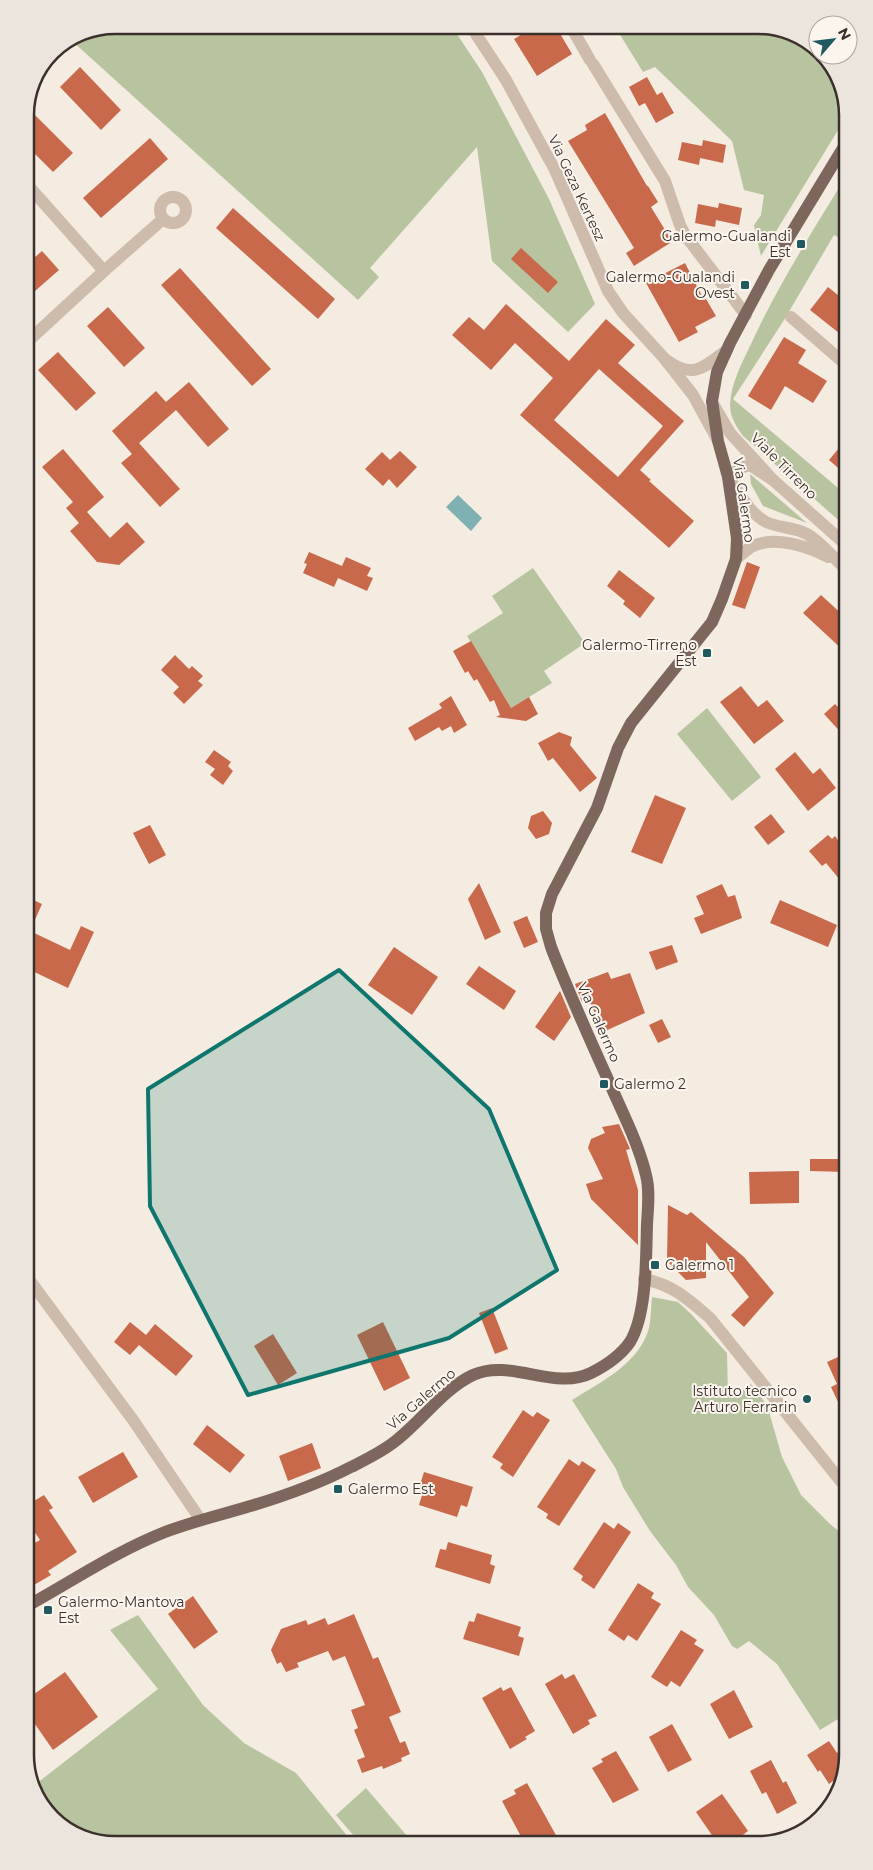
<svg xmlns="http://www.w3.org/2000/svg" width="873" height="1870" font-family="Montserrat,sans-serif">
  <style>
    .green { fill: #b8c4a0 }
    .water { fill: #7fb0b2 }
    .building { fill: #c8694b; fill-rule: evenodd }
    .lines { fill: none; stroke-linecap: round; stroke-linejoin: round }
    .minor { stroke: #cdbbac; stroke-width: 12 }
    .major { stroke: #7d675c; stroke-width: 12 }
    .marked { fill: #0f766e; fill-opacity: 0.2; stroke: #0f766e; stroke-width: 4; stroke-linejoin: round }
    .poi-dot { fill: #1f5a5e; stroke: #fbf5ee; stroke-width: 2 }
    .labels { text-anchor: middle; stroke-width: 4; stroke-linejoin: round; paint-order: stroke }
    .street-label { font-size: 14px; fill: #3b302b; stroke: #fbf5ee }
    .poi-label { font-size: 14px; fill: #3b302b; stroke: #fbf5ee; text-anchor: end }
    .rim { fill: none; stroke: #3b302b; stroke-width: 2.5 }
  </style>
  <rect width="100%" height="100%" fill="#f4ebe1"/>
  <!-- green -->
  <g class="green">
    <path d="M114,25H451L482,72L549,199L595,304L568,332L492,261L477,147L370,268L379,277L358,300L71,40L46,63C59,35 87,30 114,25Z"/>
    <path d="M614,25H765L813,44L818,50V55H821L843,85V122L761,256L754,225L761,215L764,195L744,190L732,141L655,67L643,72Z"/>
    <path d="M843,181L844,240L834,235L784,320L733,399L844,493V525L743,436C736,426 730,417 730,405C731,383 742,363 751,344C777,287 811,234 843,181Z"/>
    <path d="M750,474L807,523L763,506L751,484Z"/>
    <path d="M533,568L585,643L544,671L552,683L511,708L467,636L503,613L492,596Z"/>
    <path d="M707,708L761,777L732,801L677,734Z"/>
    <path d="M652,1297L678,1302L691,1314L727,1353L728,1396H734L751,1384L767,1405L782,1457L801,1495L830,1524L847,1538L848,1713L820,1730L777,1664L749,1641L737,1649L732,1646L714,1615L688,1587L676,1565L650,1531L623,1487L616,1469L572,1400C602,1381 639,1364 649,1328C651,1318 651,1307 652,1297Z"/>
    <path d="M138,1615L203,1705L244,1743L296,1773L353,1843L108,1845L60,1827L32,1787L158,1689L110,1630Z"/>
    <path d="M366,1788L413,1843H360L336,1815Z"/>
  </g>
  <!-- water -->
  <path class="water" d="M458,495L482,518L471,531L446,507Z"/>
  <!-- building -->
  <g class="building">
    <path d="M538,25H555L572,54L537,76L514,39Z"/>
    <path d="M80,67L121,110L101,130L60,87Z"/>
    <path d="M647,77L657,95L662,92L674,113L656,123L645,103L639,106L629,87Z"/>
    <path d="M26,106L73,153L53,172L25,144Z"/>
    <path d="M605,113L647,186H648L658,202L651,207L670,238V243L634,266L626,253L634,248L568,141L587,130L585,125Z"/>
    <path d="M150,138L168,159L101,218L83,198Z"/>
    <path d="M703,140L726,145L723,163L700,158L699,165L678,160L682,142L702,146Z"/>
    <path d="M719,203L742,208L739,225L716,220L715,227L695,223L698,204L718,208Z"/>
    <path d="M233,208L335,299L318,319L216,228Z"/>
    <path d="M521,248L558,282L548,293L511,259Z"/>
    <path d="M42,251L59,270L26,299V265Z"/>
    <path d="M685,263L704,300L706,299L716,316L695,327L698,332L679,342L646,283Z"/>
    <path d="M180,268L271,369L252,386L161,285Z"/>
    <path d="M828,287L844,300V337L810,310Z"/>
    <path d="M506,304L569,361L606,319L635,345L618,363L684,421L640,470L651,480L649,481L694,521L669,548L520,415L553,378L515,343L491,370L452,335L469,317L484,330ZM599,369L663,426L618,477L554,420Z"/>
    <path d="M108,307L145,348L124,367L87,326Z"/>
    <path d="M784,337L806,350L798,363L827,381L813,403L785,386L771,410L748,396Z"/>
    <path d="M58,352L96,393L76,411L38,370Z"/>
    <path d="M189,382L229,429L208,447L176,410L139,443L180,489L160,507L121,463L132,454L112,431L156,391L166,402Z"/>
    <path d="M844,442V473L829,460Z"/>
    <path d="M63,449L104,497L87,512L110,538L127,522L145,542L119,565L97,562L70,531L79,523L66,508L73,502L42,467Z"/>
    <path d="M400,451L417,467L397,488L389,479L383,486L365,469L382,452L390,460Z"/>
    <path d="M309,552L342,566L346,557L371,568L367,576L373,578L367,591L338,578L334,587L303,573L307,564L304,563Z"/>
    <path d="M747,562L760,567L745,609L732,605Z"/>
    <path d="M619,570L655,598L640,618L623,604L625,601L607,586Z"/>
    <path d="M821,595L845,617V652L803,613Z"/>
    <path d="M471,641L511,708L529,697L538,714L526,721L496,717L500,715L494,700L490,702L477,679L474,681L468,671L465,673L453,651Z"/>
    <path d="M175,655L189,669L192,666L203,676L198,681L203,685L184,704L173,693L179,687L161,670Z"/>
    <path d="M741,686L758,707L767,700L784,721L754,744L720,702Z"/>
    <path d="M451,696L467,725L454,733L451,726L442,731L439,727L415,741L408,728L442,708L439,704Z"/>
    <path d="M835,704L845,714V737L824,714Z"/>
    <path d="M559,732L572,737L570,745L597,778L580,792L553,758L548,761L538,743Z"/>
    <path d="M214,750L231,762L228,766L233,771L223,785L210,775L215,769L205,762Z"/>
    <path d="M795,752L813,774L820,768L836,788L808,811L775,769Z"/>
    <path d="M655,795L686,808L662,864L631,852Z"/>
    <path d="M543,811L552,823L549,834L536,839L528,828L531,816Z"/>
    <path d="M771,814L785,832L768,845L754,827Z"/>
    <path d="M150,825L166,855L149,864L133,833Z"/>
    <path d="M828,835L832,839L835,836L845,850V886L826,863L822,866L809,851Z"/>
    <path d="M479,883L501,932L485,940L468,899Z"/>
    <path d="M722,884L728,897L735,895L742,918L701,934L694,918L704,914L696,896Z"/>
    <path d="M27,897L42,904L30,931L70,950L81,926L94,932L68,988L28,969Z"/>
    <path d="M780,900L837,925L828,947L770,923Z"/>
    <path d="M527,916L538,942L524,948L513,922Z"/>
    <path d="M672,945L678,962L656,970L649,952Z"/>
    <path d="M394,947L438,977L412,1015L368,985Z"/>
    <path d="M479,966L516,991L504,1010L466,984Z"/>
    <path d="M608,972L611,979L630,973L645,1013L603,1032L587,995L582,1002L575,984Z"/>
    <path d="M560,991L571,1017L554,1041L535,1027Z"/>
    <path d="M662,1019L671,1037L658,1043L649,1025Z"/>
    <path d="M619,1124L630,1149L626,1150L638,1190V1245L591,1199L586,1184L603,1179L588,1148L591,1139L605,1133L602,1127Z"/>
    <path d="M810,1159H846V1172L810,1171Z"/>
    <path d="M799,1171V1203L750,1204L749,1172Z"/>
    <path d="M668,1205L687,1215L691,1212L744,1257L774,1293L744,1327L731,1315L749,1297L706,1242V1278L686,1280L667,1261Z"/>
    <path d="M492,1308L508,1349L495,1354L479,1313Z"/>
    <path d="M130,1322L146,1335L155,1324L193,1356L176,1376L139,1345L130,1355L114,1342Z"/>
    <path d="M383,1322L410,1378L384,1391L357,1335Z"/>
    <path d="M273,1334L297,1373L278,1385L254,1346Z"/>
    <path d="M847,1353V1421L831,1387L837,1384L827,1362Z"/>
    <path d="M523,1410L533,1417L537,1412L550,1420L513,1477L500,1468L503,1464L492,1457Z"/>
    <path d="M207,1425L245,1455L230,1473L193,1444Z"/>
    <path d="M312,1443L321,1468L288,1481L279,1456Z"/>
    <path d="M123,1452L138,1477L93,1503L78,1477Z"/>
    <path d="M569,1459L579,1466L582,1461L596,1470L559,1526L546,1518L548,1514L537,1507Z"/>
    <path d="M424,1472L473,1487L467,1507L461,1505L457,1517L419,1505L423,1492L418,1491Z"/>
    <path d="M44,1495L53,1508L49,1510L77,1552L48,1571L51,1575L29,1588V1546L40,1540L29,1524V1504Z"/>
    <path d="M604,1522L614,1529L618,1523L631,1532L594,1589L581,1580L583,1576L573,1569Z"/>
    <path d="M448,1542L492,1555L490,1564L495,1566L490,1584L435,1567L440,1549L446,1550Z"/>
    <path d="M638,1583L654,1593L651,1598L661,1604L637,1641L628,1635L624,1641L608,1630Z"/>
    <path d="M193,1596L218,1632L194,1649L168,1614Z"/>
    <path d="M477,1613L521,1627L518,1636L524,1638L519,1656L463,1639L469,1621L474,1622Z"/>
    <path d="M354,1614L373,1659L378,1657L401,1712L389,1717L400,1743L405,1741L410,1754L401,1758L402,1761L383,1769L382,1766L362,1773L357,1760L365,1757L354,1730L358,1728L351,1710L365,1705L345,1656L333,1661L328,1651L297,1663L299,1667L286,1672L281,1662L277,1664L271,1650L281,1629L306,1620L308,1625L325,1618L328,1625Z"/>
    <path d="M681,1630L697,1640L694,1644L704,1650L680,1687L671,1681L667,1687L651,1677Z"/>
    <path d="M65,1672L98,1717L53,1750L30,1717V1697Z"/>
    <path d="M562,1674L565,1679L574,1674L597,1716L588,1720L590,1724L573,1734L545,1684Z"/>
    <path d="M501,1687L503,1691L511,1687L535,1731L525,1737L527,1739L510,1749L482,1698Z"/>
    <path d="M734,1690L753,1727L729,1739L710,1704Z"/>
    <path d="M672,1724L692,1760L668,1772L649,1737Z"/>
    <path d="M829,1741L837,1753L840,1751L847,1760L837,1788L833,1781L829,1784L820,1770L818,1772L807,1755Z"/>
    <path d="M616,1751L639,1790L613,1803L592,1768L603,1762L601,1759Z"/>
    <path d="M771,1760L783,1783L786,1781L797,1803L777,1814L766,1792L762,1794L750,1771Z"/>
    <path d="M527,1783L557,1837L549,1842H524L502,1801L516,1794L514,1790Z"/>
    <path d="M722,1794L748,1831L735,1841H716L696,1812Z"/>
  </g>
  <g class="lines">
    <!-- minor -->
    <g class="minor">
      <path d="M470,25L506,80L555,170L608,291L623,313L664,358L693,395L717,439"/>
      <path d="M570,25L590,60"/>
      <path d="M593,64L665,181L680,225L685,235L746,315"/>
      <path d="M25,182L104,271L26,343"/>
      <circle cx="173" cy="210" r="13"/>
      <path d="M104,271L163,219"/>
      <path d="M791,317L844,363"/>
      <path d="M668,361C694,380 705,366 727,350"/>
      <path d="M712,402L730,433L773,480L844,543"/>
      <path d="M773,480L750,465L740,468L728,477C739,492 749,513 766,522C778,528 794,527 807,534C822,543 832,557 845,568"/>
      <path d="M736,559C741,555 746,550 751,547C774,535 807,546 828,557"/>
      <path d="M28,1278L133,1420L200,1519"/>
      <path d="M644,1279C673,1285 688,1299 710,1318L847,1489"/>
    </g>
    <!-- major -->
    <path class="major" d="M29,1605C74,1580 117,1551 165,1532C194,1521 224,1514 254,1505C287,1495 320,1483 351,1467C367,1459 384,1451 398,1439C422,1420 445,1388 473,1375C511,1358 554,1391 591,1373C605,1366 621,1355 630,1342C647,1314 646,1257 647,1224C648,1208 650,1190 646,1175C639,1146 626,1120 614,1093C592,1044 570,996 551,947L546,929V913L552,894L597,808L618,748L631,723L712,622L722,599L736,559L737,538L728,477L718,441L712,401L717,372L730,343L769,270L843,148"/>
  </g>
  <!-- marked area -->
  <path class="marked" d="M339,970L489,1109L557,1270L449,1338L248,1395L150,1206L148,1089Z"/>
  <!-- markers -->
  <g class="poi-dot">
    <rect x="796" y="239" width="10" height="10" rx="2.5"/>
    <rect x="740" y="280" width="10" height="10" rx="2.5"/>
    <rect x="702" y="648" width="10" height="10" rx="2.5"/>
    <rect x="599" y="1079" width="10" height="10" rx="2.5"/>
    <rect x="650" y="1260" width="10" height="10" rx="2.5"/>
    <circle cx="807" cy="1399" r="5"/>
    <rect x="333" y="1484" width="10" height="10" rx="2.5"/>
    <rect x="43" y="1605" width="10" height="10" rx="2.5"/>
  </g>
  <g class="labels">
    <!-- street labels -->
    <g class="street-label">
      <text transform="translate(577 188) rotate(65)" y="5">Via Geza Kertesz</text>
      <text transform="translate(784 466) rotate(45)" y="5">Viale Tirreno</text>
      <text transform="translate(744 500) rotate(82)" y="5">Via Galermo</text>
      <text transform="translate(599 1022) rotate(66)" y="5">Via Galermo</text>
      <text transform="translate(421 1399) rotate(-41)" y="5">Via Galermo</text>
    </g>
    <!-- poi labels -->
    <g class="poi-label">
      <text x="791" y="241">Galermo-Gualandi<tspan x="791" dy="16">Est</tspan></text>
      <text x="735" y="282">Galermo-Gualandi<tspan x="735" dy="16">Ovest</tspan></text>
      <text x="697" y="650">Galermo-Tirreno<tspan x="697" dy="16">Est</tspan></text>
      <text x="614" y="1089" text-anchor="start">Galermo 2</text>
      <text x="665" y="1270" text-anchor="start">Galermo 1</text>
      <text x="797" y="1396">Istituto tecnico<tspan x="797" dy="16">Arturo Ferrarin</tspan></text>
      <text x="348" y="1494" text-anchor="start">Galermo Est</text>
      <text x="58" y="1607" text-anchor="start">Galermo-Mantova<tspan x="58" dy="16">Est</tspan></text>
    </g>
  </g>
  <!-- crop -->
  <path d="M0 0H873V1870H0ZM115 34H758A81 81 0 0 1 839 115V1755A81 81 0 0 1 758 1836H115A81 81 0 0 1 34 1755V115A81 81 0 0 1 115 34Z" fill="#ece5de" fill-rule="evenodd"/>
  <path class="rim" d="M115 34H758A81 81 0 0 1 839 115V1755A81 81 0 0 1 758 1836H115A81 81 0 0 1 34 1755V115A81 81 0 0 1 115 34Z"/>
  <!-- north arrow -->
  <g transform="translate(833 40) rotate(62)"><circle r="24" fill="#fbf5ee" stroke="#aea6a0"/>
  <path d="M0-4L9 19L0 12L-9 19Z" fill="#1f5a5e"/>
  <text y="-8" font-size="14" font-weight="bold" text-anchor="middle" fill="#3b302b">N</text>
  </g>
</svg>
